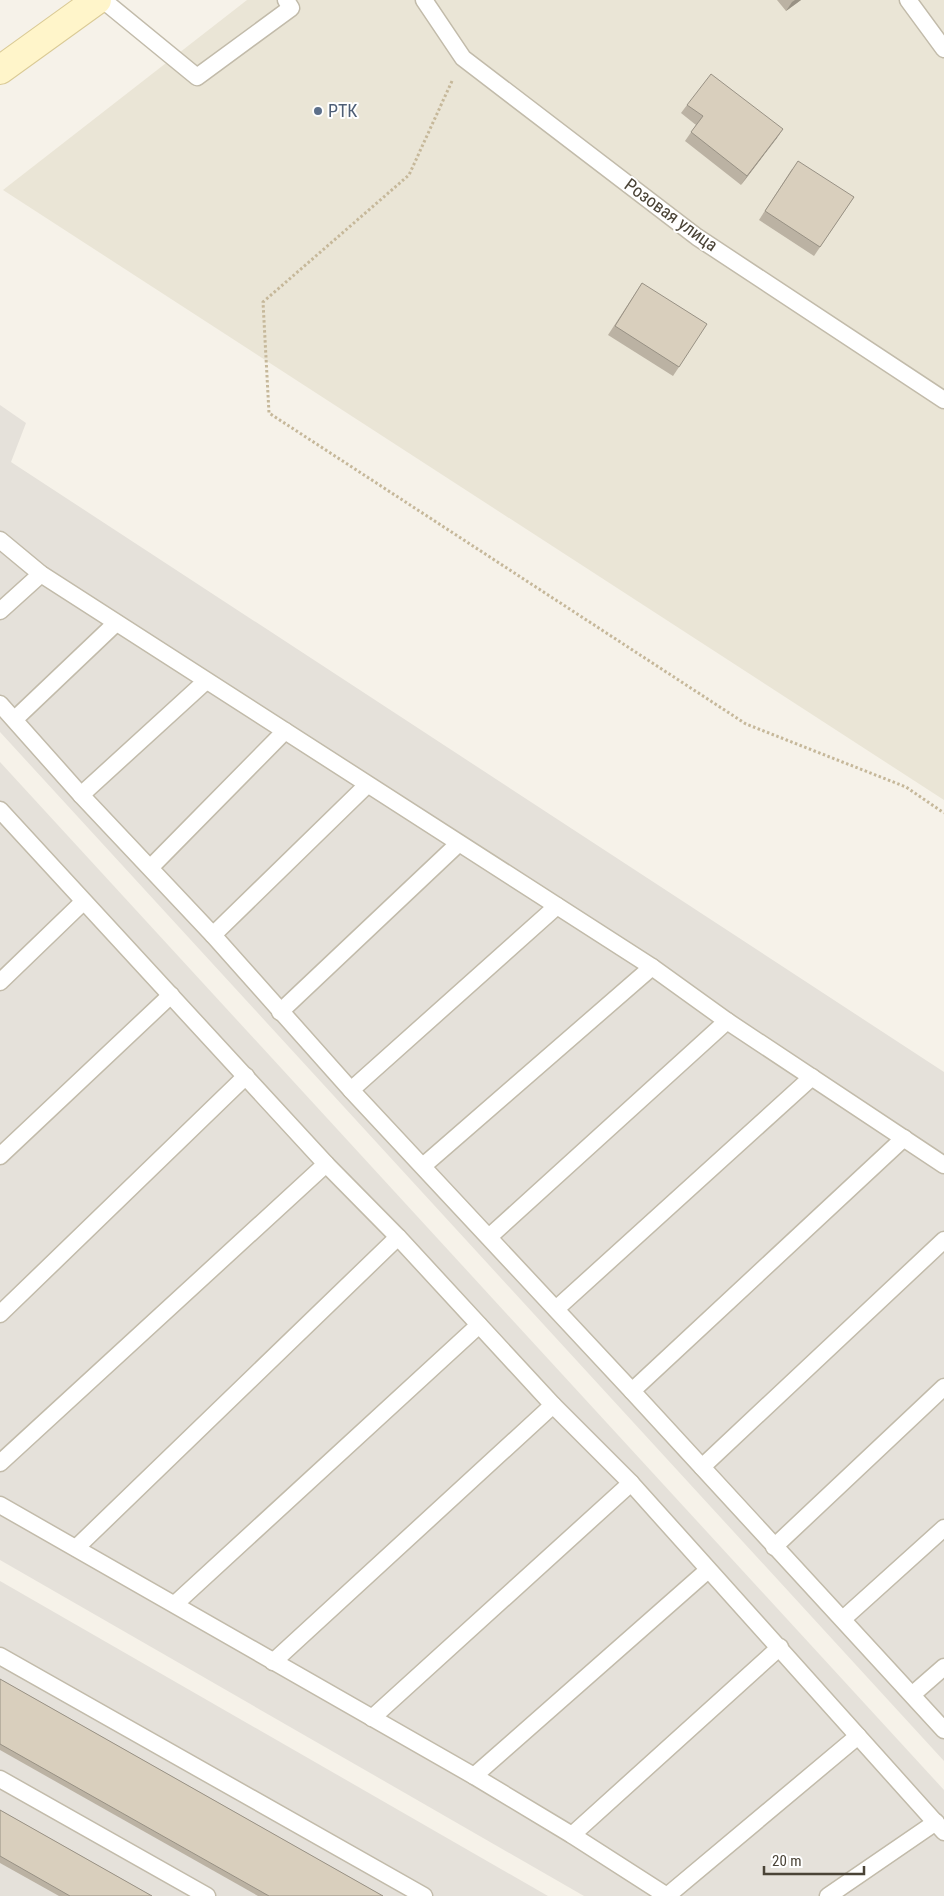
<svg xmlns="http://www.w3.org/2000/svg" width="944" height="1896" font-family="'Roboto Condensed',sans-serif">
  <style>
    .residential { fill: #eae5d6 }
    .industrial { fill: #e5e1da }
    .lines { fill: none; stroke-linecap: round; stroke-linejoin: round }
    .lane-casing { stroke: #c2bbaa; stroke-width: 19 }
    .secondary-casing { stroke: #daca95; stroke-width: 30 }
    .path { stroke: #c6b89a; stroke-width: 3; stroke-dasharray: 2.5 2.5; stroke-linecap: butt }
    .lane { stroke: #fff; stroke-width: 16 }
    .secondary { stroke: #fff5ca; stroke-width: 28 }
    .wall { fill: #bbb2a3 }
    .shaded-wall { fill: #989184 }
    .building { fill: #d9cfbd; stroke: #989184 }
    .service-dot { fill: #5c6f8a; stroke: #fff; stroke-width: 2 }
    .labels { text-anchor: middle; stroke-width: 4; stroke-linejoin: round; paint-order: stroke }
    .service-label { font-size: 18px; fill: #4e5e75; stroke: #fff; text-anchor: start }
    .street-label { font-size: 18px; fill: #4a4336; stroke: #fff }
  </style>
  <rect width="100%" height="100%" fill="#f6f2e9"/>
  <!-- residential -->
  <path class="residential" d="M247,0H944V800L3,190Z"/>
  <!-- industrial -->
  <g class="industrial">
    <path d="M0,405L26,423L11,462L944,1072V1761L0,732Z"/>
    <path d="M0,762L944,1790V1896H584L0,1560Z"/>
    <path d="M0,1581L548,1896H0Z"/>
  </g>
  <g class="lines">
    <defs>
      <g id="lane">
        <path d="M103,0L197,77L291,8L286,0"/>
        <path d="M424,0L463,58L697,237L944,400"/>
        <path d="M908,0L944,49"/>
        <path d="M0,540L41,574L652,967L727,1021L944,1165"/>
        <path d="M0,611L41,574"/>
        <path d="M0,704L81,795L213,935L351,1090L632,1391L944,1730"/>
        <path d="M15,719L116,623"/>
        <path d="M81,795L206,681"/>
        <path d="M0,810L326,1164L398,1237L553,1405L631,1483L944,1832"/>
        <path d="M151,867L285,731"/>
        <path d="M213,935L367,785"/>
        <path d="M0,982L83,902"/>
        <path d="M280,1012L458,844"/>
        <path d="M351,1090L557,906"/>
        <path d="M0,1156L171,995"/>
        <path d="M423,1166L652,967"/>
        <path d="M489,1237L727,1021"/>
        <path d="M556,1309L812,1077"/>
        <path d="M0,1314L246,1076"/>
        <path d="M632,1391L904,1138"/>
        <path d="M0,1463L326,1164"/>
        <path d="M702,1467L944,1240"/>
        <path d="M0,1505L474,1776L572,1835L667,1896L858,1736"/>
        <path d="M774,1547L944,1387"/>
        <path d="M76,1548L398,1237"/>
        <path d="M175,1604L479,1325"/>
        <path d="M843,1619L944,1528"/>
        <path d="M0,1656L424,1896"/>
        <path d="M273,1662L553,1405"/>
        <path d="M913,1694L944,1667"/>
        <path d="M372,1718L631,1483"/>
        <path d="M474,1776L708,1570"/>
        <path d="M0,1779L207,1896"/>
        <path d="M572,1835L780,1647"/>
        <path d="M828,1896L936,1822"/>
      </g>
      <path id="secondary" d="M0,70L97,0"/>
    </defs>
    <!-- lane casing -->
    <use href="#lane" class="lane-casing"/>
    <!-- secondary casing -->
    <use href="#secondary" class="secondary-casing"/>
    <!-- path -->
    <path class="path" d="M452,81L409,175L263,302L269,413L746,724L906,787L944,813"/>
    <!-- lane -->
    <use href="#lane" class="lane"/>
    <!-- secondary -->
    <use href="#secondary" class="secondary"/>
  </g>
  <!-- wall -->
  <g class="wall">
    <path d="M777,0H801L786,11Z"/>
    <path d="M687,105L783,129L741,185L685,141L696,125L681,113Z"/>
    <path d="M792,169L854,197L814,256L759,220Z"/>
    <path d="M642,283L679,367L673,376L608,335Z"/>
    <path d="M0,1679L383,1896H258L0,1750Z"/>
    <path d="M0,1810L152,1896H59L0,1863Z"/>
  </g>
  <!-- shaded-wall -->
  <g class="shaded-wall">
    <path d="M795,0H801L786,11L792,2Z"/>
    <path d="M783,129L777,138L741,185L747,176Z"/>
  </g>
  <!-- building -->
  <g class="building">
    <path d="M711,74L783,129L747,176L691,132L703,116L687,105Z"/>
    <path d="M798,161L854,197L820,247L765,211Z"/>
    <path d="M642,283L707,324L679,367L615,326Z"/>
    <path d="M0,1679L383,1896H269L0,1744Z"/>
    <path d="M0,1810L152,1896H70L0,1856Z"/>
  </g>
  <!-- markers -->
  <circle class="service-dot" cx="318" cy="111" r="5"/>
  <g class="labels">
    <!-- service labels -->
    <g class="service-label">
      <text x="328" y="117">РТК</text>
    </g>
    <!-- street labels -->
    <g class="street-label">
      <text transform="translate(671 215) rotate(36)" y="6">Розовая улица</text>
    </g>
  </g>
  <!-- scale -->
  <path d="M764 1866v8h100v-8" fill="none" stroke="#4a4336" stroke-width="2.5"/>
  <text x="772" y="1866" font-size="15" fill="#4a4336" stroke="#ffffff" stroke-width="4" paint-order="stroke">20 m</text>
</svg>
